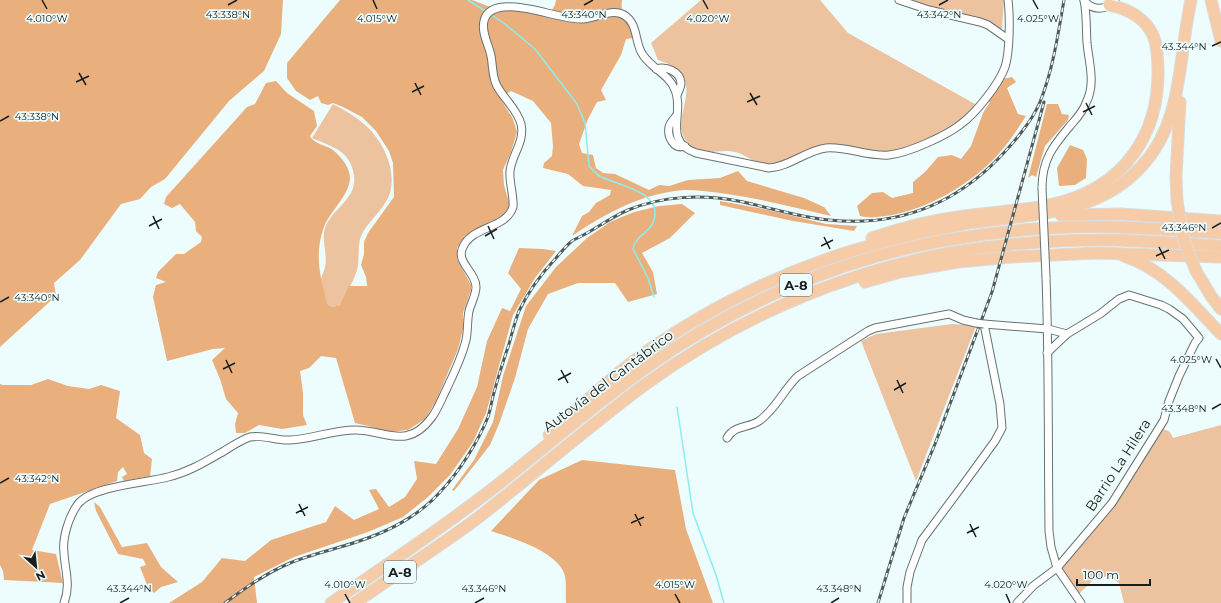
<svg xmlns="http://www.w3.org/2000/svg" width="1221" height="603" viewBox="0 0 1221 603" font-family="Montserrat,sans-serif">
<style>
.green{fill:#ecc29f}
.forest{fill:#e9af7d}
.lines{fill:none;stroke-linecap:round;stroke-linejoin:round}
.stream{stroke:#8beef0;stroke-width:1.5}
.minor-casing{stroke:#657373;stroke-width:9}
.highway-casing{stroke:#dadbdb;stroke-width:13}
.minor{stroke:#fff;stroke-width:7}
.highway{stroke:#f6cca8;stroke-width:11}
.rail-casing{stroke:#515959;stroke-width:3}
.rail{stroke:#edfdfd;stroke-width:1.5;stroke-dasharray:4.5;stroke-linecap:butt}
.minor-bridge-casing{stroke:#657373;stroke-width:9;stroke-linecap:butt}
.highway-bridge-casing{stroke:#dadbdb;stroke-width:13;stroke-linecap:butt}
.minor-bridge{stroke:#fff;stroke-width:7}
.highway-bridge{stroke:#f6cca8;stroke-width:11}
.ticks{fill:none;stroke:#181e1e;stroke-width:1.5}
.labels{text-anchor:middle;dominant-baseline:central;stroke-width:3.5;stroke-linejoin:round;paint-order:stroke}
.shield{fill:#edfdfd;stroke:#586161;stroke-width:1}
.shield-label{font-size:13px;font-weight:bold;fill:#181e1e}
.street-label{font-size:14px;fill:#181e1e;stroke:#edfdfd}
.ticks-label{font-size:10px;text-anchor:middle;fill:#181e1e;stroke:#edfdfd;stroke-width:3.5;stroke-linejoin:round;paint-order:stroke}
</style>
<rect width="100%" height="100%" fill="#edfdfd"/>
<g class="green">
<path d="M701 0H820L848 33 975 104C971 109 966 115 961 120 946 133 903 152 883 152 865 152 848 143 829 144 807 146 788 164 766 164 756 164 750 158 741 154 737 152 731 151 726 151 715 151 704 155 694 148 657 124 719 79 658 60L651 43Z"/>
<polygon points="911,0 1004,0 1002,29 978,17 932,7"/>
<path d="M333 104C344 110 355 116 364 124 383 140 398 171 389 196 382 212 367 222 361 236 357 247 360 259 357 270 354 281 346 292 342 303 338 307 333 308 328 305 326 298 322 289 321 281 321 276 324 272 325 267 328 254 321 240 325 228 330 214 341 208 349 196 353 191 355 183 354 176 351 151 333 147 312 138Z"/>
<polygon points="952,324 976,326 916,481 861,341 876,334"/>
<path d="M1221 425V603H1124L1119 583 1108 576 1093 580 1078 595 1060 569 1162 429C1168 430 1171 432 1173 438Z"/>
</g>
<g class="forest">
<polygon points="0,0 283,0 281,34 264,71 229,101 165,179 151,187 140,199 121,204 80,260 54,283 56,296 0,347"/>
<path d="M340 0H472L498 10 531 11 549 15 555 5 556 0H622C621 6 622 15 625 20 629 28 632 28 634 38L626 39 621 55 601 90 606 100 597 102 588 119 579 144 582 153 593 155 596 168 603 173 615 174 649 190 659 185 669 186 688 180 720 178 738 171 747 181 804 198 824 207 831 216C797 208 762 199 727 194 713 192 698 190 684 190 643 193 606 213 572 236L582 216 589 212 596 203 610 195 611 190 583 186 568 174 543 168 544 163 552 156 553 146 551 123 533 101 511 91 500 98 513 119 517 132 511 152 503 170 504 185 510 206 503 215 465 236 457 248V259L471 285V290L463 313V329L458 349 436 401 425 419 408 430 387 432 368 426 355 423 336 358 321 356 309 368 300 371 303 393V415L307 425 282 429 259 425 245 433H236L235 424 238 413 226 399 220 379 212 360 225 348 213 349 167 361 153 297 156 285 166 282 156 278 158 272 176 254H184L201 242 202 237 196 231 195 222 180 204 172 208 164 204 166 197 247 107 255 104 266 83 276 81 287 93 314 111 317 126 310 136C314 144 326 145 333 150 340 156 347 164 349 172 355 191 330 210 324 227 314 253 320 279 328 305L333 307 340 305 349 286H367L366 277 361 265 364 254V242L368 233 394 197 393 163 389 151 376 131 362 117 343 107 333 103 328 105 321 103 318 96 310 100 296 91 287 78V63Z"/>
<path d="M1012 77 1016 82 1007 88 1018 114 1026 116C1018 128 1011 140 1001 151 974 184 919 215 876 217 871 218 865 217 860 216L857 206 872 193 883 192 892 198 913 193V182L925 172 938 157 952 155 961 159 971 146 983 113 990 102H985L1002 79Z"/>
<polygon points="1047,104 1058,104 1062,114 1069,115 1068,120 1045,146 1036,177 1032,175 1028,178"/>
<polygon points="1070,145 1083,150 1087,159 1086,178 1075,185 1059,186 1057,168"/>
<polygon points="720,201 764,209 826,224 857,226 854,231 793,221 720,205"/>
<polygon points="682,204 695,213 670,238 642,253 653,272 657,294 628,302 615,283 578,283 548,294 528,329 515,378 499,424 490,445 454,491 452,490 474,460 493,422 503,376 526,306 556,267 587,238 610,222 634,212 659,206"/>
<polygon points="519,248 543,249 556,251 535,278 513,315 486,413 473,442 450,475 428,497 403,517 368,532 294,557 254,577 257,603 169,603 202,582 222,558 245,561 271,540 326,522 335,506 354,520 379,509 369,490 376,489 389,507 405,497 417,479 414,461 436,464 458,429 477,387 487,341 502,308 510,311 521,289 508,273"/>
<polygon points="48,379 68,386 89,389 101,385 120,391 116,418 140,435 144,453 152,459 150,476 124,481 122,477 127,474 123,467 118,472 117,481 50,504 32,550 56,554 63,583 4,580 3,571 0,565 0,384 3,385 31,385"/>
<path d="M582 460 675 470 686 529 713 603H566C565 593 568 578 562 569 550 549 512 538 491 531L539 480Z"/>
<polygon points="94,502 100,507 122,547 147,543 161,567 178,582 161,587 154,593 148,587 140,567 146,565 143,559 118,554 96,511"/>
</g>
<g class="lines">
<g class="stream">
<polyline points="468,0 487,12"/>
<path d="M490 14 505 24 535 49 577 104 585 123 589 166C592 169 595 172 598 175 615 186 663 190 654 220 651 233 635 235 633 249L648 278 654 297"/>
<polyline points="677,407 693,513 716,575 724,603"/>
</g>
<defs>
<g id="minor">
<polyline points="899,0 929,10 980,22 988,25 1008,39"/>
<path d="M1084 0C1092 11 1106 11 1115 0"/>
<path d="M656 69C666 66 680 71 681 83 681 87 679 91 677 95"/>
<path d="M676 116C673 120 670 123 669 127 667 137 674 150 685 146"/>
<path d="M1042 188C1042 160 1053 146 1070 126 1076 119 1083 112 1086 103 1096 83 1089 64 1087 43 1086 28 1087 15 1084 0"/>
<path d="M1046 277C1049 361 1048 446 1049 531L1051 547 1057 568 1081 603"/>
<path d="M727 438C734 425 749 428 759 421 776 409 784 389 798 376L868 331 875 328 949 314 963 320 976 323"/>
<path d="M64 603C71 585 65 571 64 553 62 538 69 516 78 504 92 486 145 483 168 477 189 472 205 462 224 451 232 446 241 440 250 437 263 434 276 441 290 440 312 439 333 430 355 430 386 430 407 451 432 417 438 409 442 398 447 388 454 373 462 357 466 340 468 331 467 321 469 311 471 303 476 295 476 287 476 272 455 262 463 247 472 226 506 229 513 207 514 195 509 183 510 171 512 154 525 142 521 124 517 109 504 99 497 86 492 77 493 66 491 56 489 45 481 33 484 21 488 4 510 6 523 8 541 10 567 20 583 19 596 18 612 8 624 15 639 24 634 43 643 55 652 69 669 74 675 90 685 113 662 141 696 153L769 168C789 167 805 151 826 148 847 146 867 157 889 155 908 153 946 136 961 124 976 113 999 84 1005 67 1010 52 1010 16 1008 0"/>
<polyline points="907,603 907,587 910,572 922,540 963,485 995,441 1002,428 1000,404 984,324 1048,329 1067,334"/>
<polyline points="1017,603 1033,586 1057,568 1112,503 1164,420 1169,401 1179,376 1195,343 1199,338 1183,319 1169,309 1161,305 1129,295 1119,299 1100,314 1067,334 1047,353"/>
</g>
<g id="highway">
<polyline points="1211,0 1221,41"/>
<polyline points="1177,201 1176,176 1180,102"/>
<polyline points="1061,215 1121,214 1221,221"/>
<path d="M872 238C901 228 933 220 964 216 991 212 1018 211 1045 206 1125 191 1165 132 1157 52 1155 25 1135 10 1109 5"/>
<path d="M1124 256C1166 270 1191 303 1221 334"/>
<polyline points="1196,271 1211,296 1221,309"/>
<polyline points="865,282 900,272 958,262 1011,257 1097,253 1221,257"/>
<path d="M549 435C577 409 605 383 635 360 698 314 771 277 845 253 884 241 924 231 964 224 1026 214 1095 217 1141 167 1174 132 1178 87 1184 42 1186 28 1188 14 1191 0"/>
<path d="M331 603C385 566 439 530 491 490 542 450 591 407 644 369 732 306 834 261 941 241 996 231 1055 226 1111 227 1148 228 1184 231 1221 233"/>
<path d="M355 603C396 574 439 547 479 517 534 474 587 428 643 386 734 320 838 274 949 253 1000 244 1052 240 1104 240 1143 240 1182 244 1221 246"/>
</g>
</defs>
<use href="#minor" class="minor-casing"/>
<use href="#highway" class="highway-casing"/>
<use href="#minor" class="minor"/>
<use href="#highway" class="highway"/>
<defs>
<g id="rail">
<path d="M225 603C246 587 266 573 290 563 317 552 346 547 373 536 397 527 424 511 441 491 459 472 478 442 488 417 491 408 492 398 495 389 499 374 504 359 509 344 512 333 515 321 519 311 528 292 542 273 556 258 561 252 566 246 572 241 577 238 582 236 587 233 601 225 614 216 628 210 662 196 702 194 738 201 768 207 798 217 829 220 896 227 952 206 998 159 1014 142 1031 123 1040 102 1053 70 1058 34 1064 0"/>
<polyline points="878,603 904,518 935,444 992,292 1044,102"/>
</g>
</defs>
<use href="#rail" class="rail-casing"/>
<use href="#rail" class="rail"/>
<defs>
<g id="minor-bridge">
<polyline points="1042,188 1046,277"/>
<polyline points="976,323 984,324"/>
</g>
<polyline id="highway-bridge" points="1177,201 1184,241 1196,271"/>
</defs>
<use href="#minor-bridge" class="minor-bridge-casing"/>
<use href="#highway-bridge" class="highway-bridge-casing"/>
<use href="#minor-bridge" class="minor-bridge"/>
<use href="#highway-bridge" class="highway-bridge"/>
</g>
<path class="ticks" d="M42 0 47 9M373 0 377 9M703 0 708 9M1033 0 1038 9M228 5 237 0M584 5 593 0M939 5 948 0M1212 46 1221 42M79 73 86 85M76 82 89 76M415 83 421 95M412 92 424 86M750 93 757 105M747 102 760 96M1086 103 1092 115M1083 112 1095 106M0 121 9 116M153 216 159 229M149 226 162 219M488 226 494 239M1212 228 1221 223M485 236 497 229M824 237 830 249M821 246 833 240M1159 247 1165 259M1156 256 1169 250M0 302 9 297M1216 359 1221 368M226 360 232 373M223 369 235 363M561 370 568 383M558 380 571 373M897 380 903 393M894 390 906 383M1212 409 1221 404M0 483 9 478M299 504 305 516M296 513 308 507M635 514 641 526M631 523 644 517M970 524 976 537M967 533 979 527M345 594 350 603M675 594 680 603M1006 594 1010 603M120 603 129 598M475 603 484 598M831 603 839 598"/>
<g class="labels">
<g class="shield">
<rect x="780" y="274" width="32" height="22" rx="3"/>
<rect x="384" y="561" width="32" height="22" rx="3"/>
</g>
<g class="shield-label">
<text x="796" y="285">A-8</text>
<text x="400" y="572">A-8</text>
</g>
<g class="street-label">
<text transform="translate(608 381) rotate(-37)">Autovía del Cantábrico</text>
<text transform="translate(1118 465) rotate(-57)">Barrio La Hilera</text>
</g>
</g>
<g class="ticks-label">
<text x="228" y="18">43.338°N</text>
<text x="584" y="18">43.340°N</text>
<text x="939" y="18">43.342°N</text>
<text x="47" y="22">4.010°W</text>
<text x="377" y="22">4.015°W</text>
<text x="708" y="22">4.020°W</text>
<text x="1038" y="22">4.025°W</text>
<text x="1184" y="50">43.344°N</text>
<text x="37" y="120">43.338°N</text>
<text x="1184" y="231">43.346°N</text>
<text x="37" y="301">43.340°N</text>
<text x="1191" y="363">4.025°W</text>
<text x="1184" y="412">43.348°N</text>
<text x="37" y="482">43.342°N</text>
<text x="345" y="588">4.010°W</text>
<text x="675" y="588">4.015°W</text>
<text x="1006" y="588">4.020°W</text>
<text x="129" y="592">43.344°N</text>
<text x="484" y="592">43.346°N</text>
<text x="839" y="592">43.348°N</text>
</g>
<g transform="translate(36 567) rotate(153)" stroke="#edfdfd" stroke-width="3" paint-order="stroke">
<path d="M0-3L7 15L0 10L-7 15Z" fill="#181e1e"/>
<text y="-6" font-size="11" font-weight="bold" text-anchor="middle" fill="#181e1e">N</text>
</g>
<path d="M1077 579v6h73v-6" fill="none" stroke="#181e1e" stroke-width="2"/>
<text x="1083" y="579" font-size="12" fill="#181e1e" stroke="#edfdfd" stroke-width="3" paint-order="stroke">100 m</text>
</svg>
